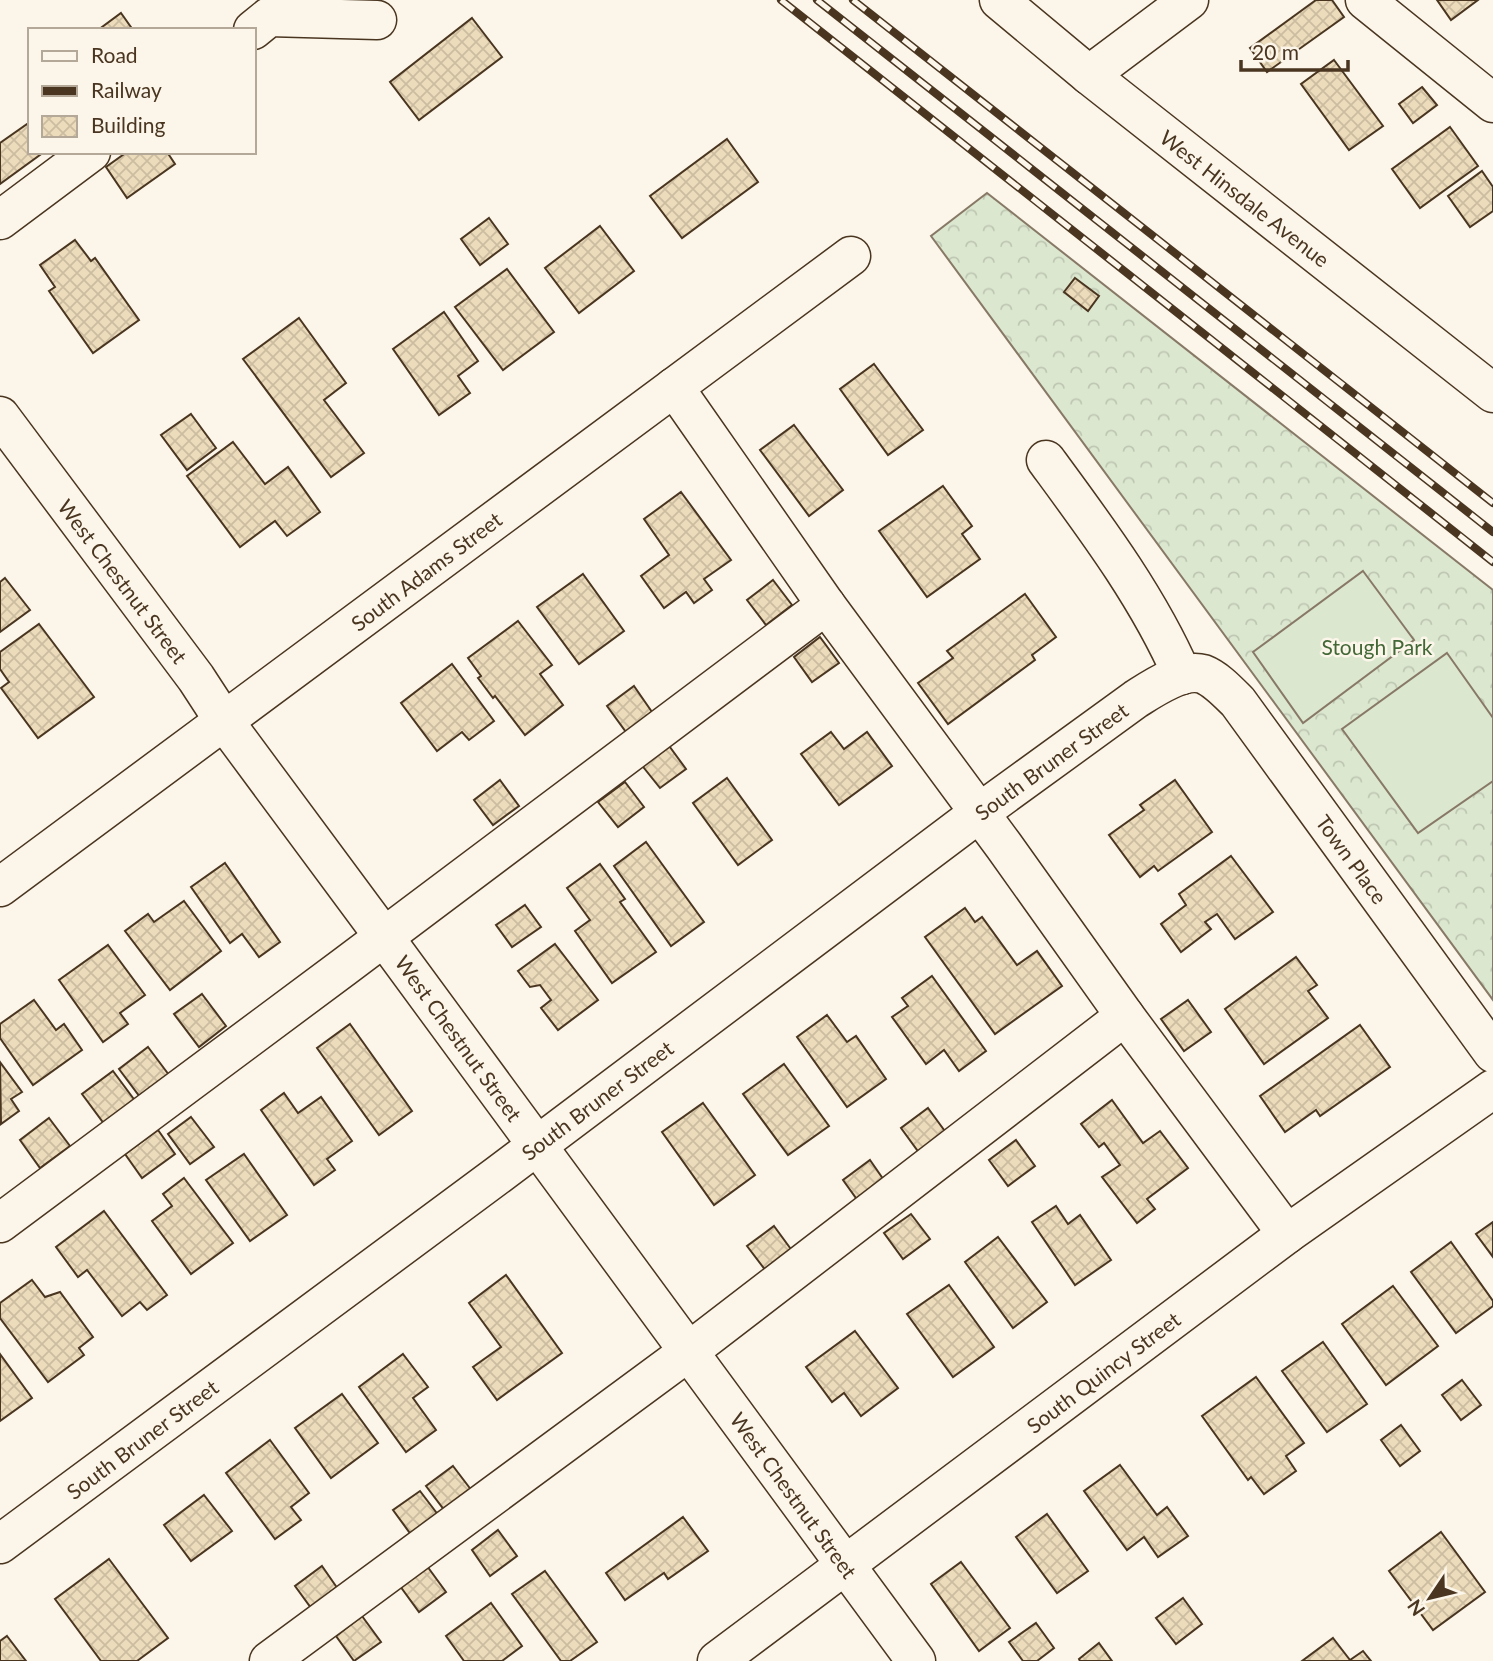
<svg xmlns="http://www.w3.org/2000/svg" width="1493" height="1661" viewBox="0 0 1493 1661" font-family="Lato,sans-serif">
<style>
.forest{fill:url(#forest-crowns);stroke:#887966;stroke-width:2}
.pitch{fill:#dce7d0;stroke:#887966;stroke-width:2}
.building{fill:url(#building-cross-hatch);stroke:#4a3520;stroke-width:2}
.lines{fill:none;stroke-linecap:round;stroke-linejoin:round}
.minor-casing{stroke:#4a3520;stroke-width:41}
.minor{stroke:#fbf6e9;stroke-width:38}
.rail-casing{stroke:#4a3520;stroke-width:8}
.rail{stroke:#fbf6e9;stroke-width:5;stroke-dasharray:16;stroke-linecap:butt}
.labels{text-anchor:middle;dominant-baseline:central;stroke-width:5;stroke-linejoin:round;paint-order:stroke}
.street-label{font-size:21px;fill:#4a3520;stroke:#fbf6e9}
.park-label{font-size:21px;fill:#436837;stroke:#fbf6e9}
</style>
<defs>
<pattern id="forest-crowns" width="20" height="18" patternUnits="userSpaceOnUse" patternTransform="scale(1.75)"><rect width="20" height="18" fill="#dce7d0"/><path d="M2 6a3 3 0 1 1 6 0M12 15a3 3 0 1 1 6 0" fill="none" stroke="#bec7b2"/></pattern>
<pattern id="building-cross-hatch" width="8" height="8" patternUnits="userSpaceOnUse" patternTransform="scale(1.75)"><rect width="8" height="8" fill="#ecdcbc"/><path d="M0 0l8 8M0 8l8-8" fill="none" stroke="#ccbda1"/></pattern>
</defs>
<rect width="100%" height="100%" fill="#fbf6e9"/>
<polygon class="forest" points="987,193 1493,590 1493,1000 931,236"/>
<g class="pitch">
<polygon points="1363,571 1414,640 1303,723 1253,652"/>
<polygon points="1447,653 1493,718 1493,781 1418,833 1342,729"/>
</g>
<g class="building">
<polygon points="1316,0 1332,0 1344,17 1267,72 1250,48"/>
<polygon points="1437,0 1478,0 1451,20"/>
<polygon points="121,13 133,30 98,30"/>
<polygon points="472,18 502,57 419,120 390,82"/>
<polygon points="1334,60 1383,126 1349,150 1301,84"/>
<polygon points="1422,87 1437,105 1413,123 1399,104"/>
<polygon points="30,122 30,152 44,152 0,184 0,143"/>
<polygon points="1450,127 1478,166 1420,208 1392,169"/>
<polygon points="727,139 758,182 682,238 650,196"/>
<polygon points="127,152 167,152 175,164 127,198 106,167"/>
<polygon points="1482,171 1493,187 1493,211 1470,227 1448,196"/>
<polygon points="489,218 508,244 480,265 461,239"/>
<polygon points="600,226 634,271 579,313 545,268"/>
<polygon points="75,240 91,261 95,258 139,320 93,353 49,291 55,287 40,265"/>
<polygon points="507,269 554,332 503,370 455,307"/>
<polygon points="1075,278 1099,296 1088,311 1064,292"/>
<polygon points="444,312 478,361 458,376 470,393 439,415 393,349"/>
<polygon points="299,318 346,383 324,400 364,453 331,477 243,359"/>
<polygon points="874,364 923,430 888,455 840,389"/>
<polygon points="191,414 216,448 187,470 161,435"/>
<polygon points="794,425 843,490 809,516 760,450"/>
<polygon points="233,442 265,484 288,467 320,512 287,536 275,521 240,547 187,476"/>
<polygon points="943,486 972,526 962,534 980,559 927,597 879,531"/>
<polygon points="681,492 731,560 704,579 712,590 694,603 686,592 664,608 641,576 669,555 644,519"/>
<polygon points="583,574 624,631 579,664 537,607"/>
<polygon points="5,578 30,610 0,632 0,582"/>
<polygon points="773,580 792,605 766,625 747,600"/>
<polygon points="1025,594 1056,637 1032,655 1035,660 948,724 918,683 953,658 947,651"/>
<polygon points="518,621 552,665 540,674 563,705 525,735 495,696 493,698 478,678 481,676 468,658"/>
<polygon points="39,624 94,697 38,738 1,688 9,682 0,669 0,652"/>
<polygon points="820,637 839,663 812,682 794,657"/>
<polygon points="452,664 494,721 469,740 462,732 437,751 401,703"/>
<polygon points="634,686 652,712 626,732 607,706"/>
<polygon points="831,732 844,749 867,732 892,766 839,805 801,754"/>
<polygon points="667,743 686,769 660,788 640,763"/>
<polygon points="727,778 772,840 738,865 693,803"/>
<polygon points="500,780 519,806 493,825 474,800"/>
<polygon points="1175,780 1212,832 1158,871 1154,866 1140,877 1109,835 1144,810 1140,805"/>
<polygon points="625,782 644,807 618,827 598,802"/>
<polygon points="646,842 704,922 671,946 614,866"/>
<polygon points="1231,856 1273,912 1235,939 1217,914 1205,922 1211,929 1181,952 1161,924 1186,905 1179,894"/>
<polygon points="225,863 280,942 259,957 242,934 230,943 191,887"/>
<polygon points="600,864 625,899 620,902 656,952 612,983 575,931 590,920 567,888"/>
<polygon points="184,901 221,951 170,990 125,931 148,914 154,922"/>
<polygon points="525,905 541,927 512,947 496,925"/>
<polygon points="965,908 975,922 982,917 1017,965 1037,951 1062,986 995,1034 925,937"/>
<polygon points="555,944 598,1000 558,1030 541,1008 551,1000 540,985 530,987 518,971"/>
<polygon points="108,945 145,995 120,1013 128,1024 103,1042 59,980"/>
<polygon points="1296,957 1317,985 1308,991 1328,1018 1264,1064 1225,1009"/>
<polygon points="932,976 986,1051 959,1071 944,1050 926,1064 892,1017 908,1006 902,998"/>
<polygon points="202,994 226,1026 199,1047 174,1014"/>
<polygon points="34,1000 56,1030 64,1024 82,1050 33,1085 0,1038 0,1024"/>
<polygon points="1188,1000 1211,1032 1184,1051 1161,1019"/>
<polygon points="827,1015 847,1042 856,1036 886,1079 847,1107 797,1037"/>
<polygon points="350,1024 412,1111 379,1135 317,1048"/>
<polygon points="1360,1025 1390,1067 1320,1116 1316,1110 1285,1132 1260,1096"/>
<polygon points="148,1047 169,1075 140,1097 119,1069"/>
<polygon points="0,1062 22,1092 11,1099 19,1111 1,1124"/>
<polygon points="784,1064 829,1126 788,1155 743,1094"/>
<polygon points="113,1071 136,1102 105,1125 82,1094"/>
<polygon points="284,1093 298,1113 321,1097 352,1141 327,1159 335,1170 314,1185 261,1110"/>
<polygon points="1112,1100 1143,1143 1160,1131 1188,1168 1147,1199 1155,1209 1137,1223 1102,1177 1120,1165 1104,1143 1099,1147 1081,1124"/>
<polygon points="703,1103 755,1175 714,1205 662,1132"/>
<polygon points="928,1108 947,1134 920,1154 901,1128"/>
<polygon points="191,1117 214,1147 190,1164 168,1134"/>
<polygon points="49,1118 70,1146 40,1168 20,1140"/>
<polygon points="158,1130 175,1154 142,1178 125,1154"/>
<polygon points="1016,1140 1035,1166 1008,1186 989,1160"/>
<polygon points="244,1154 287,1215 250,1241 206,1180"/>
<polygon points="870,1160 888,1186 861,1205 843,1180"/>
<polygon points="184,1178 233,1243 191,1274 152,1221 172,1206 163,1194"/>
<polygon points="1056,1206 1068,1224 1080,1215 1111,1260 1075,1285 1032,1222"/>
<polygon points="104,1211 167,1295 147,1310 140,1302 122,1316 87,1270 78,1277 56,1247"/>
<polygon points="911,1214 930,1239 903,1259 884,1233"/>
<polygon points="1493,1222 1493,1257 1476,1234"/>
<polygon points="774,1226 793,1252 766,1271 747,1246"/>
<polygon points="998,1237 1047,1302 1013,1328 965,1262"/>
<polygon points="1451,1242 1493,1301 1493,1306 1456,1333 1411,1272"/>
<polygon points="506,1275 562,1353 497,1400 473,1367 501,1347 469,1303"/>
<polygon points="32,1280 45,1297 60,1292 93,1337 79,1348 84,1355 48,1382 0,1318 0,1303"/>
<polygon points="949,1285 994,1347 953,1377 907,1314"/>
<polygon points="1393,1286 1438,1346 1386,1385 1342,1324"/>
<polygon points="855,1331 898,1388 861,1416 844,1393 832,1402 806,1367"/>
<polygon points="1323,1342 1367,1404 1327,1432 1282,1371"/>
<polygon points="0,1354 32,1398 0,1421"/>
<polygon points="403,1354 428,1387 413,1398 436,1430 406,1452 359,1387"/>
<polygon points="1256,1377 1304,1443 1286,1456 1296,1471 1264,1494 1251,1477 1248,1480 1202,1416"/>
<polygon points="1462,1380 1481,1405 1461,1420 1442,1395"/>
<polygon points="342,1394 378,1443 331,1478 295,1428"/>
<polygon points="1401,1425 1420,1451 1400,1466 1381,1440"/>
<polygon points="270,1440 309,1493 291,1507 301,1520 275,1539 226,1473"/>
<polygon points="1120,1465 1157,1515 1167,1507 1188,1536 1158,1557 1144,1537 1127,1550 1084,1491"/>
<polygon points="453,1466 472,1491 445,1511 426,1486"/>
<polygon points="420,1491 439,1516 412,1536 393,1510"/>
<polygon points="204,1495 232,1531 191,1561 164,1525"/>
<polygon points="1047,1514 1088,1571 1057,1593 1016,1537"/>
<polygon points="683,1517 708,1551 668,1579 664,1573 625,1600 606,1573"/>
<polygon points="498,1530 517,1556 490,1576 472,1550"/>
<polygon points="1441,1532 1485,1592 1433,1630 1389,1571"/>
<polygon points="109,1559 168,1638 137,1661 101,1661 55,1599"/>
<polygon points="961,1562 1010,1628 979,1651 931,1584"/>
<polygon points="322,1566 340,1592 314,1612 295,1586"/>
<polygon points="427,1566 446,1592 419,1612 400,1586"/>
<polygon points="545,1571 597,1642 570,1661 561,1661 512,1594"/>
<polygon points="1183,1598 1202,1624 1176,1644 1156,1618"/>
<polygon points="491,1603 522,1646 502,1661 464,1661 446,1636"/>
<polygon points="362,1616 381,1642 354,1661 336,1636"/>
<polygon points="1036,1623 1054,1648 1037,1661 1023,1661 1009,1642"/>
<polygon points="7,1636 26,1661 0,1661 0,1641"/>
<polygon points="1333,1638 1350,1660 1363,1651 1371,1661 1302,1661"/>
<polygon points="1099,1643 1112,1661 1080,1661 1079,1659"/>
</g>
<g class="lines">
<defs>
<g id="minor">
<polyline points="999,0 1089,75 1493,393"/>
<polyline points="1365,0 1493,103"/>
<polyline points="253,30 269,17 377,20"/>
<polyline points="1089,75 1189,0"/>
<polyline points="0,220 91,152"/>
<polyline points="674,387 826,605 1004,846 1125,1016 1287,1234"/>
<polyline points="0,416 196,678 224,721 384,937 916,1661"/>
<path d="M1046 460C1096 528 1148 597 1182 675"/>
<polyline points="0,887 851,256"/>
<polyline points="0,1223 344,967 826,605"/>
<path d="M0 1544 498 1175 979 813 1136 699C1152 689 1182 668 1203 674 1216 679 1228 692 1238 702L1493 1053"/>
<polyline points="269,1661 688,1352 1125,1016"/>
<polyline points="717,1661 1287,1234 1493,1089"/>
</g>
</defs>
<use href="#minor" class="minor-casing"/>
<use href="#minor" class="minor"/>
<defs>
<g id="rail">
<polyline points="781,0 1493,562"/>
<polyline points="817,0 1493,532"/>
<polyline points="853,0 1493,503"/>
</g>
</defs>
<use href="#rail" class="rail-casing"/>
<use href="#rail" class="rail"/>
</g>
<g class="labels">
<g class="street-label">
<text transform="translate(1245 198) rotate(38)">West Hinsdale Avenue</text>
<text transform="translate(426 571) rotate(-37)">South Adams Street</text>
<text transform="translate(123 581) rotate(53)">West Chestnut Street</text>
<text transform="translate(1051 761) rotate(-36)">South Bruner Street</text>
<text transform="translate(1352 859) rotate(54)">Town Place</text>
<text transform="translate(459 1038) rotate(54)">West Chestnut Street</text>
<text transform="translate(597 1100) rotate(-37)">South Bruner Street</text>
<text transform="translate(1103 1372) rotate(-37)">South Quincy Street</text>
<text transform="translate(142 1439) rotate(-37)">South Bruner Street</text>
<text transform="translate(794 1495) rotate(54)">West Chestnut Street</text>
</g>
<g class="park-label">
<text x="1377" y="646">Stough Park</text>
</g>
</g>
<rect x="28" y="28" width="228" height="126" fill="#fbf6e9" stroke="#b4a999" stroke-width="2"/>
<rect x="42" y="51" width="35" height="10" fill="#fbf6e9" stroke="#b4a999" stroke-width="2"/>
<text x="91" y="63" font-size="21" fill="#4a3520">Road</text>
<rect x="42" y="86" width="35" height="10" fill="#4a3520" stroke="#b4a999" stroke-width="2"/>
<text x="91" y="98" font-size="21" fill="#4a3520">Railway</text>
<rect x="42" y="116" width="35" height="21" fill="url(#building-cross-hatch)" stroke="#b4a999" stroke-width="2"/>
<text x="91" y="133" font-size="21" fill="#4a3520">Building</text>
<g transform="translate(1430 1598) rotate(235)" stroke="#fbf6e9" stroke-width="5" paint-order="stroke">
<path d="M0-5L12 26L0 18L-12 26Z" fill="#4a3520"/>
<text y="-10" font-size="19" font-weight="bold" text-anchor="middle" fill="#4a3520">N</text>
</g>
<path d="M1241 60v10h107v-10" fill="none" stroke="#4a3520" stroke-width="3.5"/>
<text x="1252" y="60" font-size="21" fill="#4a3520" stroke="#fbf6e9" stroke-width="5" paint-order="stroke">20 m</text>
</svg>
